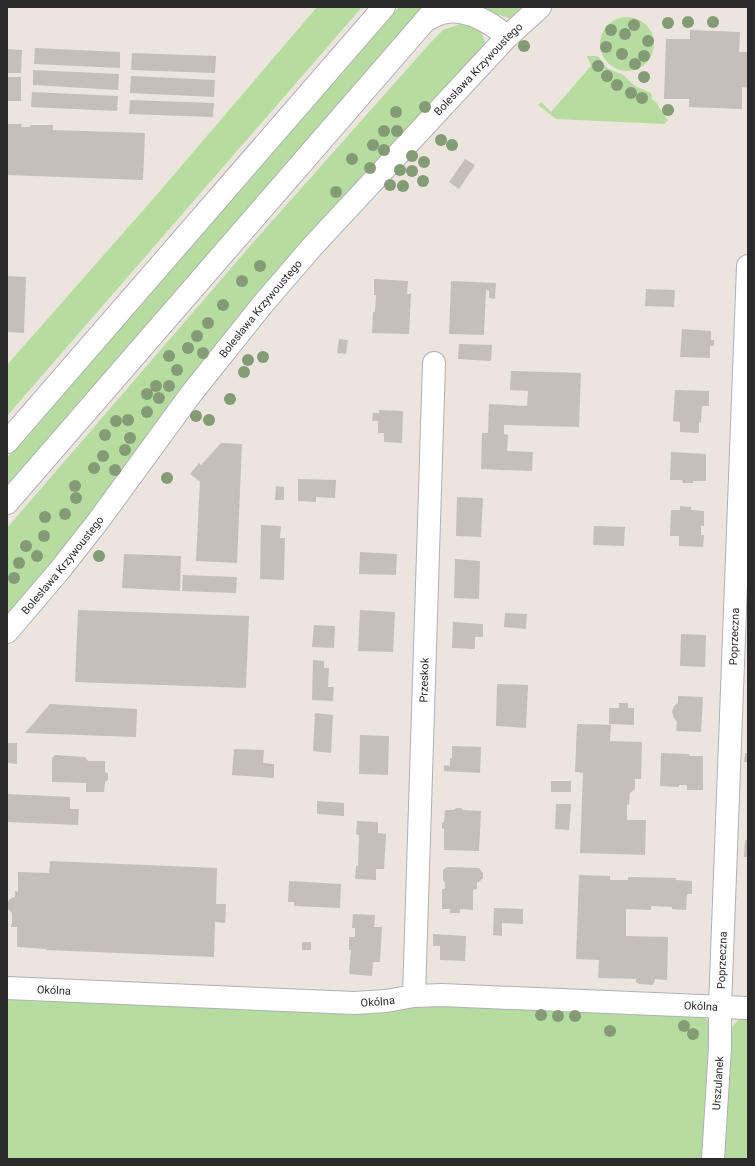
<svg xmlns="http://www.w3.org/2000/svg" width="755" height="1166" viewBox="0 0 755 1166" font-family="Roboto,sans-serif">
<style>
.green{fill:#b6dd9f}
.building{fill:#c4bfb9}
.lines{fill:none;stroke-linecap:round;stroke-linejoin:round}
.street-casing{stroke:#aeb0ba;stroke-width:24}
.secondary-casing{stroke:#aeb0ba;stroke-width:24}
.street{stroke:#fff;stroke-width:22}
.secondary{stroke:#fff;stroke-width:22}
.tree{fill:#849c76}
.labels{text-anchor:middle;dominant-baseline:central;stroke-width:3;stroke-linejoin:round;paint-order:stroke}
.street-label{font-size:11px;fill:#2a2a2a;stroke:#fff}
</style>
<rect width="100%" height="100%" fill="#ebe5de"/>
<g class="green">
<polygon points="317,7 362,7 7,416 7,365 160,191"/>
<polygon points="399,7 422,7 7,486 7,458"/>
<polygon points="457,7 529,7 515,17 509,18 478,9"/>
<circle cx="627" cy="44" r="27"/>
<path d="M460 24C475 24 483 30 485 44L119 479 7 619V528L257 238 432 41 443 30Z"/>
<path d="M587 56H598L607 68 623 75 635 86 651 93 652 99C660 105 662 113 668 120L664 124 556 119 538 105 541 102 551 112 591 66Z"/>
<polygon points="7,995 396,1001 699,1013 712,1024 706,1159 7,1159"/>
<path d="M748 1015V1159H719L729 1034C733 1024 738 1019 748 1015Z"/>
</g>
<g class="building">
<polygon points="690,30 740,32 739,52 748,52 748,88 742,87 742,109 689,107 689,99 664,99 666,39 690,39"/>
<polygon points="35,48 120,52 120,68 34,64"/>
<polygon points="7,49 22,50 21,73 7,73"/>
<polygon points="132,53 216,56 215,73 131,70"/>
<polygon points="33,70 119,74 118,90 33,85"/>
<polygon points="131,76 215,80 214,97 130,93"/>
<rect x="7" y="77" width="14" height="24"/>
<polygon points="32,92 118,96 117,111 31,107"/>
<polygon points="130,100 214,103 213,117 129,114"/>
<polygon points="7,124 22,124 21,127 30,127 30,125 53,125 53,130 145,133 143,180 7,175"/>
<polygon points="465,159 475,165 459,189 449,182"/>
<polygon points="7,276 26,277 24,333 7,332"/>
<polygon points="374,279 408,281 407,294 411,294 409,334 372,333 373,312 375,312 376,295 374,295"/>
<polygon points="451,281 496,283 495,299 489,298 489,291 486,290 484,335 449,334"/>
<polygon points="646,289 675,290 674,307 645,306"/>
<polygon points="682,329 711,331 711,340 714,340 714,346 710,346 710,358 680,357"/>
<polygon points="339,339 348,340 346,354 337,353"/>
<polygon points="459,344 492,345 491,361 458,359"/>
<polygon points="511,371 581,373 579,427 504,425 504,434 508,435 507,451 533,452 532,471 481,469 482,433 488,433 489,404 527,406 528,391 510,390"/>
<polygon points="675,390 709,391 709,406 702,406 701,423 699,422 699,433 680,432 680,422 673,421"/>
<polygon points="379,410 403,411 402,443 384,442 384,433 378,433 378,421 372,421 373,413 379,413"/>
<polygon points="221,443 242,444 237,563 196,561 200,480 199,481 190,474 199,463 201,465"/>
<polygon points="671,452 706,454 706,481 693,481 693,483 683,483 682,480 670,480"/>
<polygon points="298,479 336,480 335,498 316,497 316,502 298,501"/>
<polygon points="276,486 284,487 284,500 275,500"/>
<polygon points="457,497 483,498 481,537 456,536"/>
<polygon points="680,506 691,507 691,510 704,511 704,526 701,526 701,535 704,535 703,547 679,546 679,536 670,536 671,510 680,510"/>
<polygon points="261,525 281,526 280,538 285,538 284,580 260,579"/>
<polygon points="594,526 625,527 624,546 593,545"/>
<polygon points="360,552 397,554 396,575 359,574"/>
<polygon points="124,554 181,556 180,591 122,588"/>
<polygon points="455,559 480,561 479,599 454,598"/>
<polygon points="183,575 237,577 236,593 182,591"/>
<polygon points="78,610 249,616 246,688 75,682"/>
<polygon points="360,610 395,612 393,652 358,651"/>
<polygon points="505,613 527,614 526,629 504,627"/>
<polygon points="453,622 483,624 483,637 475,637 475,649 452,648"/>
<polygon points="314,625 335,626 334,648 312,647"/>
<polygon points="681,634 706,635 705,667 680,666"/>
<polygon points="313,660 324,661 324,668 329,668 328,687 334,687 333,701 312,700"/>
<polygon points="497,684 528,685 526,728 496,726"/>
<polygon points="678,696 703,697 701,732 676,731 677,722 674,718 672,712 674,706 678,703"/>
<polygon points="619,703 628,703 628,708 634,708 634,725 609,724 609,708 619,708"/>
<polygon points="50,704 137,709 136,737 25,733"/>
<polygon points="315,713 333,715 331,753 313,751"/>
<polygon points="577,724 611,725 610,741 642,742 641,779 635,779 635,789 630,793 629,804 627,805 627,820 646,820 645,855 580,853 583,773 575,772"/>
<polygon points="360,735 389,736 388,775 359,774"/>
<polygon points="7,743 17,743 17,764 7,763"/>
<polygon points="452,746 481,747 480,773 444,771 444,765 450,766 450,758 452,758"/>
<polygon points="234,749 264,750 263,763 274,764 274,778 232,775"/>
<polygon points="661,753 689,754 690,756 703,756 703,790 687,790 687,785 679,785 679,787 660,786"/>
<polygon points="745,753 748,753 748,762 744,762"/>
<polygon points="55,755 85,757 88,761 105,761 105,772 108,773 108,780 105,782 104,792 86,792 86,783 52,782 52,758"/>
<rect x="551" y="781" width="20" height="11"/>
<polygon points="7,794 70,797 70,809 79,809 78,825 7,822"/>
<polygon points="317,801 344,803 344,816 317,814"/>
<polygon points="556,804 571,804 569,830 555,829"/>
<polygon points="456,808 461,808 463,810 481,811 479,851 444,850 444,829 442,828 442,823 444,822 445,810 454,810"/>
<polygon points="357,821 378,822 378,833 386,834 384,869 376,869 376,880 355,879 356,866 358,866 359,835 356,834"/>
<polygon points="745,840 748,840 748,857 744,857"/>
<polygon points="50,861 217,868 216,904 226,904 225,923 215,922 214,957 46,950 46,949 17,947 17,927 11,927 12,923 12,913 8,909 7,903 10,899 15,897 15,891 18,892 18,872 49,873"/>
<polygon points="447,867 479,868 483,873 483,878 479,882 477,882 477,889 473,890 473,910 460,909 460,913 450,913 450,909 442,909 442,889 445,889 445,883 443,880 443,870"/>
<polygon points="579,875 610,876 610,880 628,880 628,877 676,878 676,880 692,881 692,894 687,894 686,910 672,909 672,907 651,906 651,910 626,909 626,936 668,937 667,980 655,979 654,983 652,985 639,984 636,982 636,979 598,978 599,960 576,959"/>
<polygon points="289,881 341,884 340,908 294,906 294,902 288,902"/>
<polygon points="494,908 523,909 523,924 502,923 502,936 493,935"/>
<polygon points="353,914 375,915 374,927 382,927 380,962 373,962 372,976 349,974 351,950 349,950 349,937 355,937 355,928 352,928"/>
<polygon points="433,934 466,936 465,961 440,960 440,946 433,946"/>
<rect x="302" y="942" width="9" height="8"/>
</g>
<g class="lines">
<defs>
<g id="street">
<path id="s1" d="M7 632 59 571 99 520 191 394 262 305 311 248 507 37 540 7"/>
<path id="s2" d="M7 988 355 1003 386 1001 414 996 442 995 748 1008"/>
<path id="s3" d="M414 996 434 363"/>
<path id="s4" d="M713 1159 720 1047V1007L748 266"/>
</g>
<g id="secondary">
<path d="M426 20C432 17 439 13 446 12 468 9 492 23 507 37"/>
<polyline points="7,442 384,7"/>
<polyline points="7,503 437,7"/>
</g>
</defs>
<use href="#street" class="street-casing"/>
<use href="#secondary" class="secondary-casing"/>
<use href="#street" class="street"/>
<use href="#secondary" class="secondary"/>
</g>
<g class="tree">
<circle cx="688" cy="22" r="6"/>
<circle cx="713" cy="22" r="6"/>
<circle cx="668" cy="23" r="6"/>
<circle cx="634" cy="25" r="6"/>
<circle cx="611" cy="30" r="6"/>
<circle cx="625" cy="34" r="6"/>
<circle cx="648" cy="41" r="6"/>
<circle cx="524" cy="46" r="6"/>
<circle cx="606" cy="47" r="6"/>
<circle cx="622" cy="54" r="6"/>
<circle cx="644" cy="56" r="6"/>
<circle cx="635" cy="64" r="6"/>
<circle cx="598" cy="66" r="6"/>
<circle cx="607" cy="76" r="6"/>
<circle cx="644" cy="77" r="6"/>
<circle cx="617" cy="85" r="6"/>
<circle cx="631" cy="93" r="6"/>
<circle cx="642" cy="98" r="6"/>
<circle cx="425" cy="107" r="6"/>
<circle cx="668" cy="110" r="6"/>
<circle cx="396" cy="112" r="6"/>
<circle cx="384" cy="131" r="6"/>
<circle cx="397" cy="131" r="6"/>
<circle cx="441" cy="140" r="6"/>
<circle cx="373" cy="145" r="6"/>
<circle cx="452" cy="145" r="6"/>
<circle cx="384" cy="150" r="6"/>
<circle cx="412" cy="156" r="6"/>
<circle cx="352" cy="159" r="6"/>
<circle cx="424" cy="162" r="6"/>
<circle cx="370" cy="168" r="6"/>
<circle cx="400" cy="170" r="6"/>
<circle cx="412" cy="171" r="6"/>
<circle cx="423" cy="181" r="6"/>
<circle cx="390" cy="185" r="6"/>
<circle cx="403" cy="186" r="6"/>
<circle cx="336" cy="192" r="6"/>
<circle cx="260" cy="266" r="6"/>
<circle cx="242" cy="281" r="6"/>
<circle cx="223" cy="305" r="6"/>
<circle cx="208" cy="323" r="6"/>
<circle cx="197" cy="336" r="6"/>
<circle cx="188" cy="348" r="6"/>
<circle cx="203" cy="353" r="6"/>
<circle cx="169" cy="356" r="6"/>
<circle cx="263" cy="357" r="6"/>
<circle cx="248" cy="360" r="6"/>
<circle cx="177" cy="370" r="6"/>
<circle cx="244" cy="372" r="6"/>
<circle cx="156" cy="386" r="6"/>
<circle cx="169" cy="386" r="6"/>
<circle cx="147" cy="394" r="6"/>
<circle cx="159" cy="398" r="6"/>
<circle cx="230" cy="399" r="6"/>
<circle cx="147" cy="412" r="6"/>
<circle cx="196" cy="416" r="6"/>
<circle cx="128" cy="420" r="6"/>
<circle cx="209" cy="420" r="6"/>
<circle cx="116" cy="421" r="6"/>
<circle cx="105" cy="435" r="6"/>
<circle cx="130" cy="438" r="6"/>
<circle cx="125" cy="450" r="6"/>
<circle cx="103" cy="456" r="6"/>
<circle cx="94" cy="468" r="6"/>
<circle cx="115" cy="470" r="6"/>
<circle cx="167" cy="478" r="6"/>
<circle cx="75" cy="486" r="6"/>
<circle cx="76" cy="498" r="6"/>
<circle cx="65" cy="514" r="6"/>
<circle cx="45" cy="517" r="6"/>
<circle cx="44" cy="536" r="6"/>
<circle cx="26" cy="546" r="6"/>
<circle cx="37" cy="556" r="6"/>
<circle cx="99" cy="556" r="6"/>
<circle cx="19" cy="563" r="6"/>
<circle cx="14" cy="578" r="6"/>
<circle cx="541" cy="1015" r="6"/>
<circle cx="558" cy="1016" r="6"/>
<circle cx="575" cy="1016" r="6"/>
<circle cx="684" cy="1026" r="6"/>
<circle cx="610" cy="1031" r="6"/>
<circle cx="693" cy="1034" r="6"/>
</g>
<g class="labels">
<g class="street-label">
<text stroke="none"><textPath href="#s1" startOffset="735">Bolesława Krzywoustego</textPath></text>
<text stroke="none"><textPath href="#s1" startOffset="411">Bolesława Krzywoustego</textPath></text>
<text stroke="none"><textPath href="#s1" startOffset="87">Bolesława Krzywoustego</textPath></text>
<text stroke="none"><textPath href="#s4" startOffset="523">Poprzeczna</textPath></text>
<text stroke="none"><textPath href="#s3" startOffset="316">Przeskok</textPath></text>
<text stroke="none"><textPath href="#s4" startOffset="199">Poprzeczna</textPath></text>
<text stroke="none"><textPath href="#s2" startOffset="47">Okólna</textPath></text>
<text stroke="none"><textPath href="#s2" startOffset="371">Okólna</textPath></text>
<text stroke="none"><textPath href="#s2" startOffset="695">Okólna</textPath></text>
<text stroke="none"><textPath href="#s4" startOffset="76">Urszulanek</textPath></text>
</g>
</g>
<rect width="755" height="1166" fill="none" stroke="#2a2a2a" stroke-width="16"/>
</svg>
